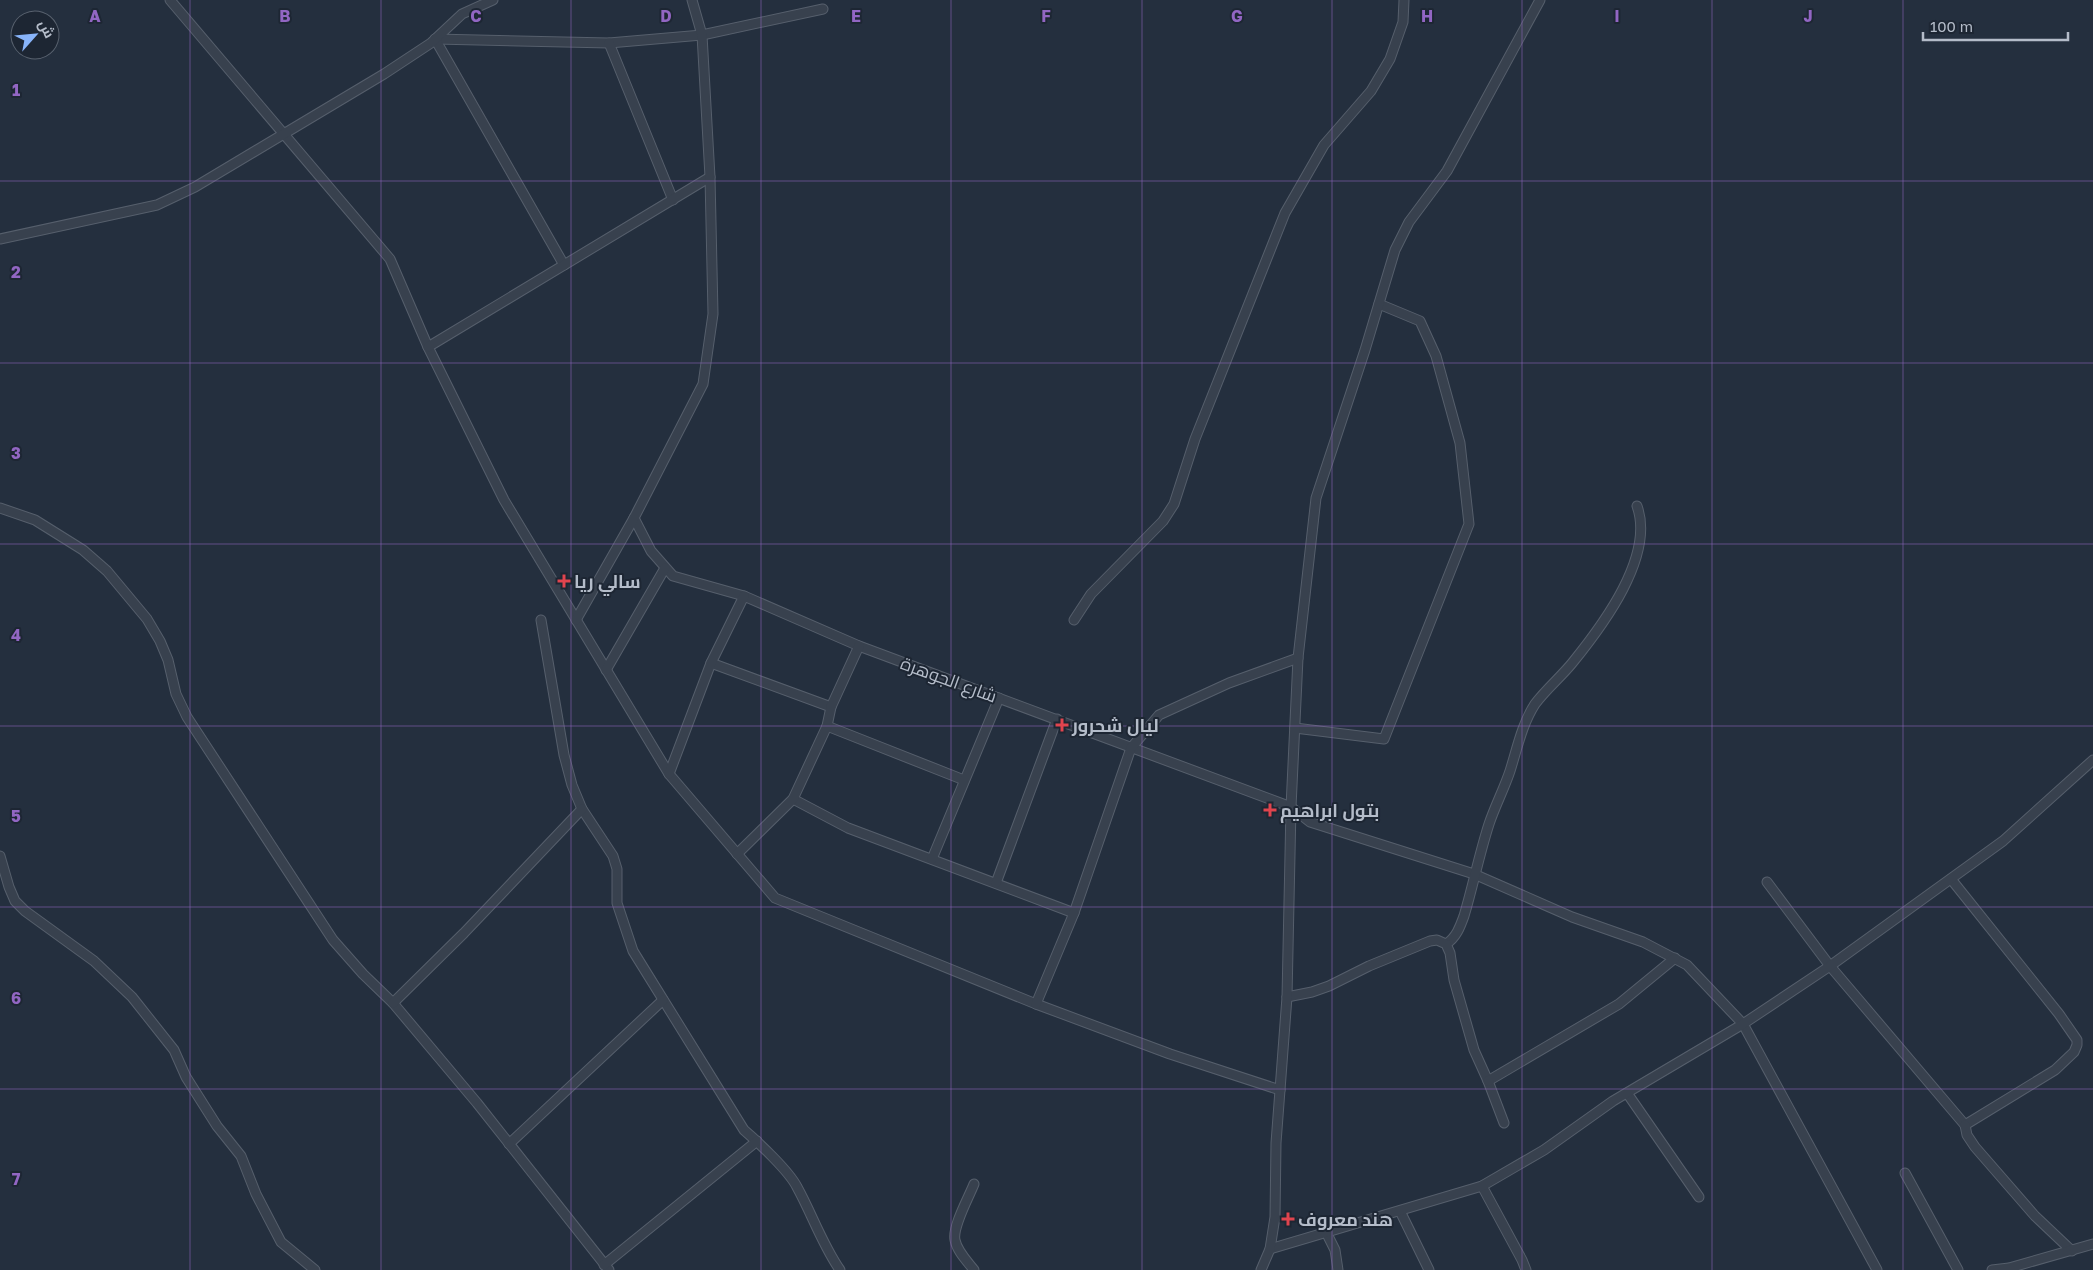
<svg xmlns="http://www.w3.org/2000/svg" width="2093" height="1270" viewBox="0 0 2093 1270" font-family="'Golos Text',Cairo,sans-serif">
<style>
.lines{fill:none;stroke-linecap:round;stroke-linejoin:round}
.minor-casing{stroke:#565f6c;stroke-width:11}
.minor{stroke:#38414e;stroke-width:9}
.grid{fill:none;stroke:#9266c3;stroke-width:1;stroke-opacity:0.55}
.health-dot{fill:#e0444e;stroke:#1d2633;stroke-width:2}
.labels{text-anchor:middle;dominant-baseline:central;stroke-width:4;stroke-linejoin:round;paint-order:stroke}
.poi-label{font-size:18px;font-weight:bold;fill:#b4bcc9;stroke:#1d2633;text-anchor:start}
.street-label{font-size:18px;fill:#b4bcc9;stroke:#1d2633}
.grid-label{font-size:16px;text-anchor:middle;font-weight:bold;fill:#9266c3;stroke:#1d2633;stroke-width:4;stroke-linejoin:round;paint-order:stroke}
</style>
<rect width="100%" height="100%" fill="#242f3e"/>
<g class="lines">
<defs>
<g id="minor">
<polyline points="170,0 390,259 428,347 504,500 669,774 775,898 1036,1004 1170,1054 1280,1090"/>
<polyline points="435,39 609,43 702,35 823,9"/>
<polyline points="435,39 564,265"/>
<polyline points="609,43 673,200"/>
<polyline points="0,239 157,205 195,187 384,74 431,43 462,14 493,0"/>
<polyline points="428,347 710,177"/>
<polyline points="0,508 35,520 83,550 107,571 147,619 160,641 168,660 176,694 187,717 333,940 363,974 393,1003 477,1103 609,1270"/>
<polyline points="634,518 651,551 673,576 744,596 859,646 1291,807 1310,822 1474,874 1572,917 1643,942 1687,965 1743,1024 1877,1270"/>
<path d="M541 620 564 755 572 785 582 809 613 856 617 869V903L633 951 744 1130C758 1142 789 1171 797 1187 812 1214 822 1244 840 1270"/>
<polyline points="576,620 634,518 703,384 713,314 710,177 702,35 692,0"/>
<polyline points="1074,620 1091,594 1163,521 1174,504 1195,439 1285,213 1324,145 1371,91 1390,59 1403,22 1404,0"/>
<polyline points="711,663 831,707"/>
<polyline points="606,670 665,568"/>
<polyline points="827,726 964,780"/>
<polyline points="1295,728 1384,739 1469,524 1460,443 1436,356 1420,321 1379,304"/>
<polyline points="669,774 711,663 744,596"/>
<polyline points="793,799 848,828 1074,913"/>
<polyline points="737,854 793,799 827,726 831,707 859,646"/>
<polyline points="0,856 9,887 15,901 25,911 94,961 132,997 174,1050 186,1077 217,1126 241,1156 256,1194 281,1242 315,1270"/>
<polyline points="932,859 999,698"/>
<polyline points="1767,882 1830,966 1965,1125 2055,1070 2074,1052 2077,1045 2077,1040 2059,1014 1951,879"/>
<polyline points="996,883 1057,719"/>
<path d="M1446 944C1456 938 1460 927 1464 916 1473 886 1479 855 1489 824 1495 806 1504 789 1510 771 1517 749 1522 724 1535 704 1546 689 1562 676 1573 662 1603 625 1655 556 1637 506"/>
<polyline points="1287,997 1312,992 1329,986 1369,966 1430,941 1437,940 1446,944 1450,953 1454,980 1474,1050 1488,1081 1504,1123"/>
<polyline points="393,1003 464,933 582,809"/>
<polyline points="1036,1004 1074,913 1131,748 1159,715 1229,683 1298,658"/>
<polyline points="1488,1081 1619,1004 1675,958"/>
<polyline points="1627,1093 1699,1197"/>
<polyline points="1965,1125 1967,1135 1975,1147 2035,1216 2072,1251"/>
<polyline points="509,1144 663,1000"/>
<polyline points="1905,1173 1958,1270"/>
<path d="M974 1184C969 1197 952 1227 955 1240 957 1251 967 1261 974 1270"/>
<polyline points="1482,1186 1522,1260 1526,1270"/>
<polyline points="1400,1211 1429,1270"/>
<polyline points="1326,1232 1335,1250 1338,1270"/>
<polyline points="1270,1249 1482,1186 1544,1150 1613,1101 1743,1024 1830,966 2003,841 2093,760"/>
<polyline points="604,1265 757,1141"/>
<polyline points="1261,1270 1270,1249 1275,1217 1276,1143 1287,997 1291,807 1298,658 1316,498 1365,350 1395,250 1409,222 1447,171 1540,0"/>
<polyline points="1992,1270 2009,1268 2093,1244"/>
</g>
</defs>
<use href="#minor" class="minor-casing"/>
<use href="#minor" class="minor"/>
</g>
<path class="grid" d="M190 0V1270M381 0V1270M571 0V1270M761 0V1270M951 0V1270M1142 0V1270M1332 0V1270M1522 0V1270M1712 0V1270M1903 0V1270M0 181H2093M0 363H2093M0 544H2093M0 726H2093M0 907H2093M0 1089H2093"/>
<g class="health-dot">
<path d="M561.5 573.5h5v5h5v5h-5v5h-5v-5h-5v-5h5z"/>
<path d="M1059.5 717.5h5v5h5v5h-5v5h-5v-5h-5v-5h5z"/>
<path d="M1267.5 802.5h5v5h5v5h-5v5h-5v-5h-5v-5h5z"/>
<path d="M1285.5 1211.5h5v5h5v5h-5v5h-5v-5h-5v-5h5z"/>
</g>
<g class="labels">
<g class="poi-label">
<text x="574" y="581">سالي ريا</text>
<text x="1072" y="725">ليال شحرور</text>
<text x="1280" y="810">بتول ابراهيم</text>
<text x="1298" y="1219">هند معروف</text>
</g>
<g class="street-label">
<text transform="translate(949 679) rotate(20)">شارع الجوهرة</text>
</g>
</g>
<g class="grid-label">
<text x="95" y="22">A</text>
<text x="285" y="22">B</text>
<text x="476" y="22">C</text>
<text x="666" y="22">D</text>
<text x="856" y="22">E</text>
<text x="1046" y="22">F</text>
<text x="1237" y="22">G</text>
<text x="1427" y="22">H</text>
<text x="1617" y="22">I</text>
<text x="1808" y="22">J</text>
<text x="16" y="96">1</text>
<text x="16" y="278">2</text>
<text x="16" y="459">3</text>
<text x="16" y="641">4</text>
<text x="16" y="822">5</text>
<text x="16" y="1004">6</text>
<text x="16" y="1185">7</text>
</g>
<g transform="translate(35 35) rotate(63)"><circle r="24" fill="#1d2633" stroke="#59626f"/>
<path d="M0-4L9 19L0 12L-9 19Z" fill="#88b4fa"/>
<text y="-8" font-size="14" font-weight="bold" text-anchor="middle" fill="#b4bcc9">ش</text>
</g>
<path d="M1923 32v8h145v-8" fill="none" stroke="#b4bcc9" stroke-width="2.5"/>
<text x="1930" y="32" font-size="15" fill="#b4bcc9" stroke="#1d2633" stroke-width="4" paint-order="stroke">100 m</text>
</svg>
